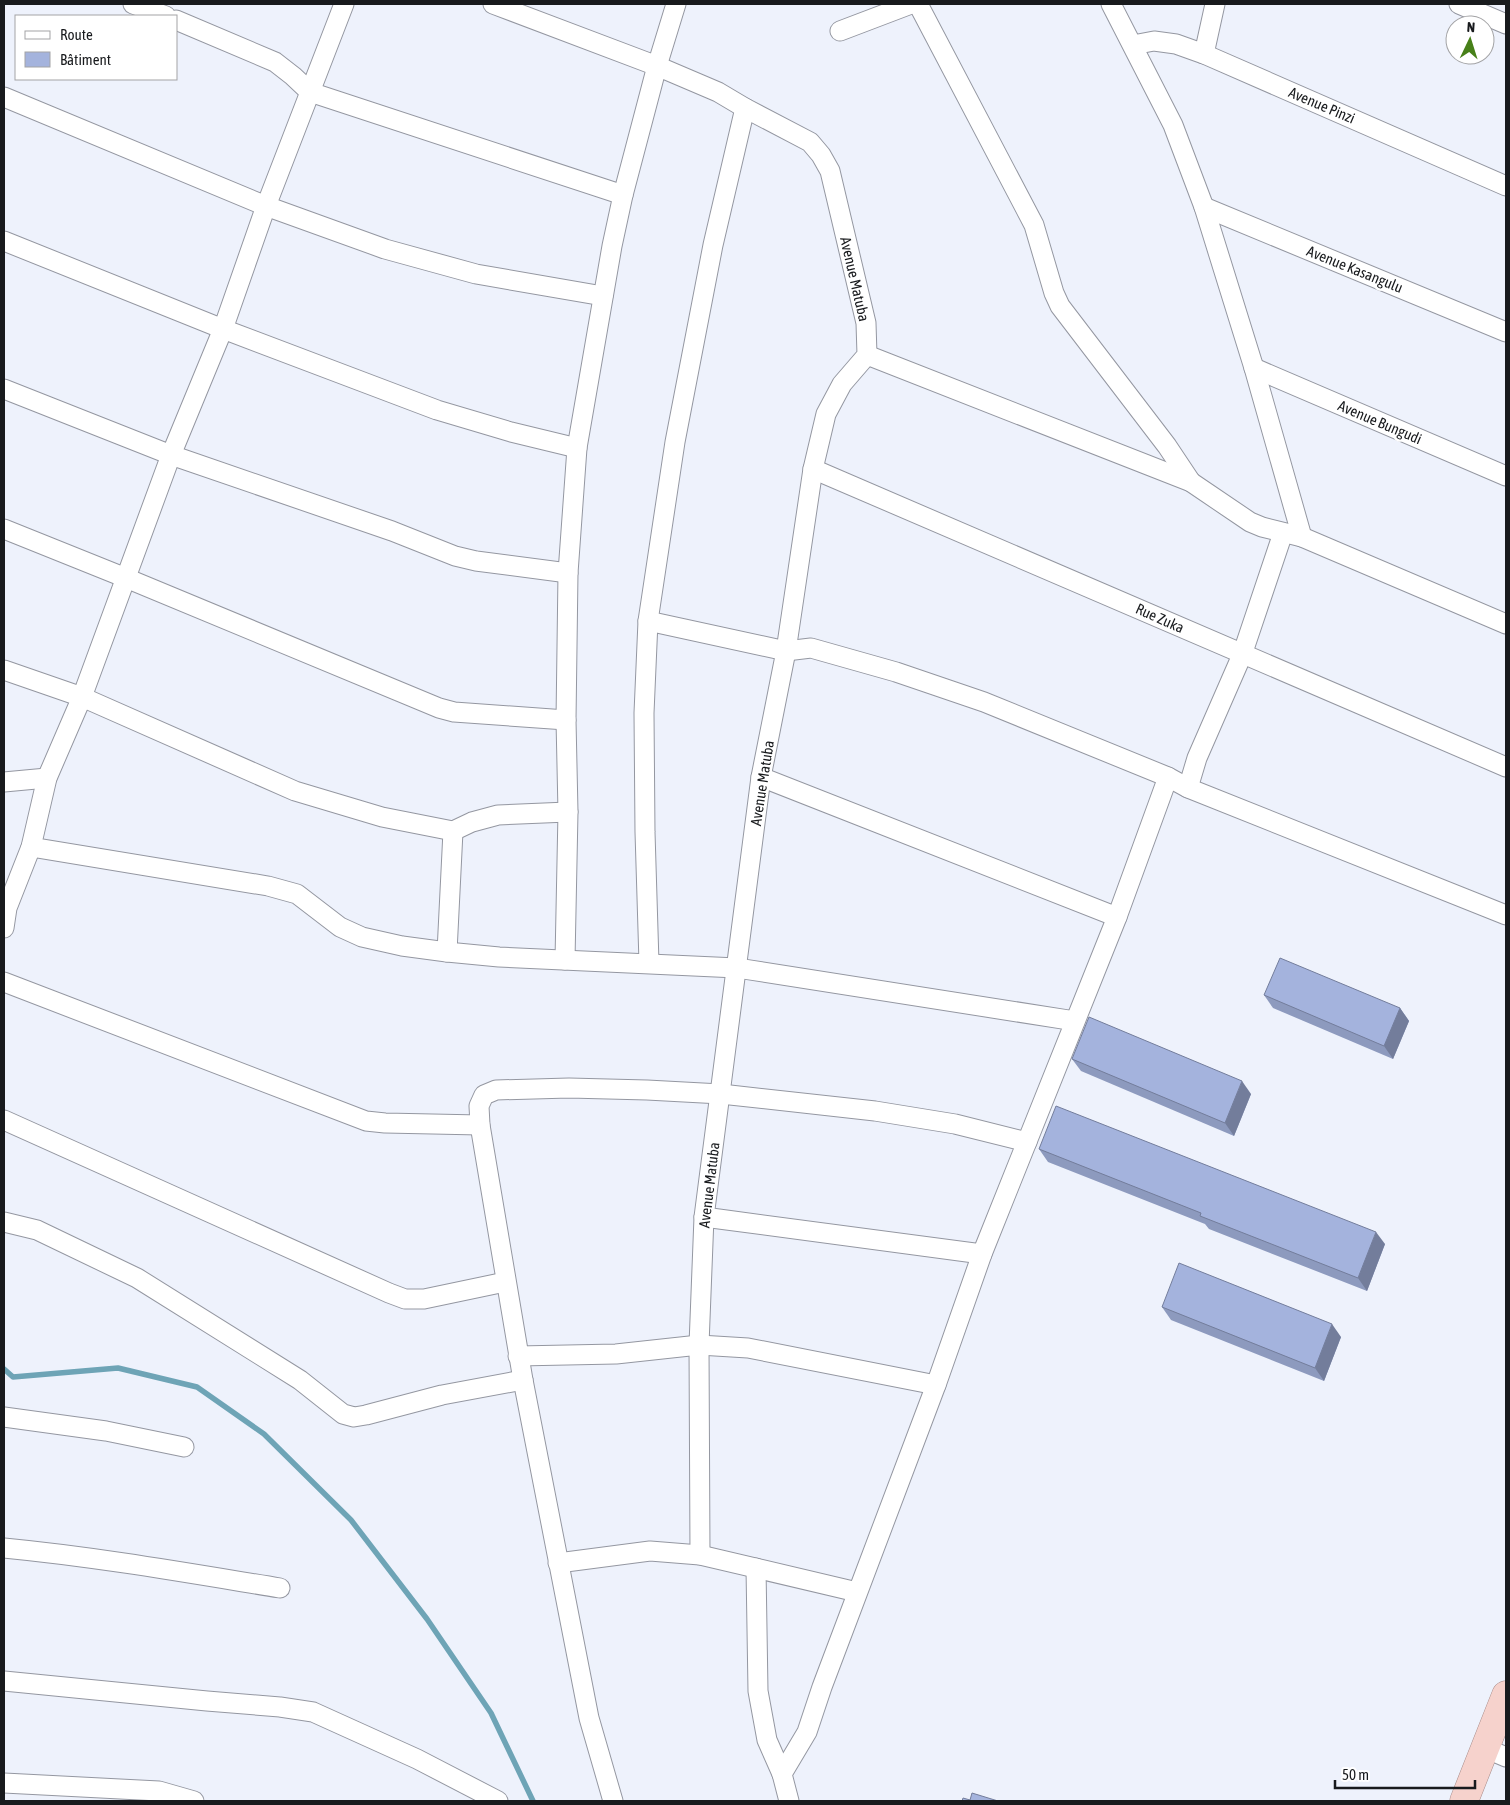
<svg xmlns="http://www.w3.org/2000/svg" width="1510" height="1805" viewBox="0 0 1510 1805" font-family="'Asap Condensed',sans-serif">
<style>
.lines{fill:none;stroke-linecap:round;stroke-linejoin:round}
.stream{stroke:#6ea4b6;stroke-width:5.5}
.minor-casing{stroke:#9497a1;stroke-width:21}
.trunk-casing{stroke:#a68a87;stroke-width:29}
.minor{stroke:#fff;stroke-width:19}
.trunk{stroke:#f6d2cc;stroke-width:28}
.wall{fill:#8d9abe}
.shaded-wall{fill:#737d9b}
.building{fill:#a4b3dd;stroke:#737d9b}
.labels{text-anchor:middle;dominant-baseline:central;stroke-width:4.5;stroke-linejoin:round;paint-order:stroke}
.street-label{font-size:15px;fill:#181a1d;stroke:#fff}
</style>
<rect width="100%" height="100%" fill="#eef2fc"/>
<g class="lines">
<polyline class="stream" points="4,1369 13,1377 118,1368 197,1387 264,1434 351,1520 427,1619 491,1713 533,1801"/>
<defs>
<g id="minor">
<polyline points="133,4 166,16"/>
<polyline points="493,4 657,66 718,92 745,108 810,142 821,155 830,171 866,323 867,355 842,384 826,414 813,469 786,651 761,777 704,1217 699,1345 700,1555"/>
<polyline points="918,4 1034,225 1054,293 1060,306 1167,446 1191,482"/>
<polyline points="1111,4 1173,125 1204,207 1254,368 1302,537"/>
<polyline points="1459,4 1506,24"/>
<polyline points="176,20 275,62 293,76 310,92 623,195"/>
<polyline points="840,31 911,4"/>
<polyline points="1133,45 1154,41 1176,44 1204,54 1506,186"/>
<polyline points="1204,54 1215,4"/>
<polyline points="4,97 266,206 385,249 476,274 603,296"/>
<polyline points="1204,207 1506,332"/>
<polyline points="4,241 223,329 437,410 511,432 577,448"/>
<polyline points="867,355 1191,482 1250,522 1262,527 1302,537 1506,624"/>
<polyline points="1254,368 1506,476"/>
<polyline points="4,389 171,455 392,531 455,556 476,561 568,573"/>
<polyline points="813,469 1506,767"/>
<polyline points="4,529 126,578 439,708 454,712 566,720"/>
<polyline points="648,621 786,651 811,648 896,672 984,702 1168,777 1188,788 1506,915"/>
<polyline points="4,670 82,697 295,791 382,817 453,831 472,822 498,815 568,812"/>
<polyline points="761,777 1117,917"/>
<polyline points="4,782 47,778"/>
<polyline points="1188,788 1197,758 1242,655 1283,533"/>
<polyline points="453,831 447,952 499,957 737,968 1075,1021"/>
<polyline points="31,847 268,886 297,894 340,927 362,937 402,946 447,952"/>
<polyline points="4,928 7,908 31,847 47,778 82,697 171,455 223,329 266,206 344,4"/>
<polyline points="565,960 568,812 566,720 568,573 577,448 612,246 623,195 657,66 676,4"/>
<polyline points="649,963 645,832 644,713 648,621 675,442 713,245 745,108"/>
<polyline points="4,982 366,1121 385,1123 480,1125"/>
<polyline points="4,1120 389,1293 405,1299 424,1299 505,1282"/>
<polyline points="704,1217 982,1254"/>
<polyline points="4,1222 37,1230 137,1278 300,1380 343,1414 354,1417 366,1415 442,1395 523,1380"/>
<polyline points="518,1356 616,1354 699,1345 748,1348 936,1385"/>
<polyline points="4,1417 106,1431 184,1447"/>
<path d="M4 1548C97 1557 188 1573 280 1588"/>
<polyline points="558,1563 650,1551 700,1555 857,1592"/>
<polyline points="756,1568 758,1691 767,1740 782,1774"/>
<polyline points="4,1681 207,1701 280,1707 313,1712 417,1759 498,1801"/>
<polyline points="1485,1748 1506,1757"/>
<polyline points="4,1783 159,1791 194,1801"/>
<polyline points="613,1801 589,1718 523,1380 480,1125 479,1106 484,1095 496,1090 569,1088 647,1090 721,1094 875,1111 955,1124 1027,1142"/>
<polyline points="789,1801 782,1774 807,1732 822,1687 936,1385 982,1254 1117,917 1168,777"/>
</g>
<polyline id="trunk" points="1464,1801 1506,1695"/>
</defs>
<use href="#minor" class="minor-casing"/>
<use href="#trunk" class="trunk-casing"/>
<use href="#minor" class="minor"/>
<use href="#trunk" class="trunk"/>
</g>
<g class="wall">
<polygon points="1264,995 1400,1008 1409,1021 1393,1059 1273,1008"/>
<polygon points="1072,1059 1251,1094 1234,1136 1081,1071"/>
<polygon points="1039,1149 1385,1244 1367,1291 1209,1229 1205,1224 1048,1162"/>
<polygon points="1162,1307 1341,1337 1324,1381 1171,1320"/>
</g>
<g class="shaded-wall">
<polygon points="1400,1008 1409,1021 1393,1059 1384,1046"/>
<polygon points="1242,1081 1251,1094 1234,1136 1225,1123"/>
<polygon points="1376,1232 1385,1244 1367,1291 1358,1278"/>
<polygon points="1332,1324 1341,1337 1324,1381 1315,1368"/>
</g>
<g class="building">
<polygon points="1280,958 1400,1008 1384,1046 1264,995"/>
<polygon points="1089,1017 1242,1081 1225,1123 1072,1059"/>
<polygon points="1056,1106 1376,1232 1358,1278 1200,1216 1201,1213 1039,1149"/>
<polygon points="1179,1263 1332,1324 1315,1368 1162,1307"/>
<polygon points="972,1793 998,1801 962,1801 963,1798 970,1800"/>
</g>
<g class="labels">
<g class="street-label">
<text transform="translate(1322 105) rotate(23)">Avenue Pinzi</text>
<text transform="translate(1355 269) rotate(22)">Avenue Kasangulu</text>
<text transform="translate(855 279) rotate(77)">Avenue Matuba</text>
<text transform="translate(1380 422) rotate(23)">Avenue Bungudi</text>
<text transform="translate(1160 618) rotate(24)">Rue Zuka</text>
<text transform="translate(762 783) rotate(-81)">Avenue Matuba</text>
<text transform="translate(709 1185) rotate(-83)">Avenue Matuba</text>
</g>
</g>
<rect width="1510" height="1805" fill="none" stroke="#181a1d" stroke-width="10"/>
<rect x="15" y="15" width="162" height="65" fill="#ffffff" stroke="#a3a3a5"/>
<rect x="25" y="31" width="25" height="8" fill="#ffffff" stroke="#a3a3a5"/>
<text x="60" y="40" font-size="15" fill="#181a1d">Route</text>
<rect x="25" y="52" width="25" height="15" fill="#a4b3dd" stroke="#a3a3a5"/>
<text x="60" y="65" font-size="15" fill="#181a1d">Bâtiment</text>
<g transform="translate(1470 40) rotate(4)"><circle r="24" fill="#ffffff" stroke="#a3a3a5"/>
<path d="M0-4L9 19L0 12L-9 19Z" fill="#478019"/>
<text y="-8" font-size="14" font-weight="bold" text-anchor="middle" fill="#181a1d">N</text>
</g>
<path d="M1335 1780v8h140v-8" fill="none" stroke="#181a1d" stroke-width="2.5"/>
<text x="1342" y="1780" font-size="15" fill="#181a1d" stroke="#ffffff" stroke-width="4" paint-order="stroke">50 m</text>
</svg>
